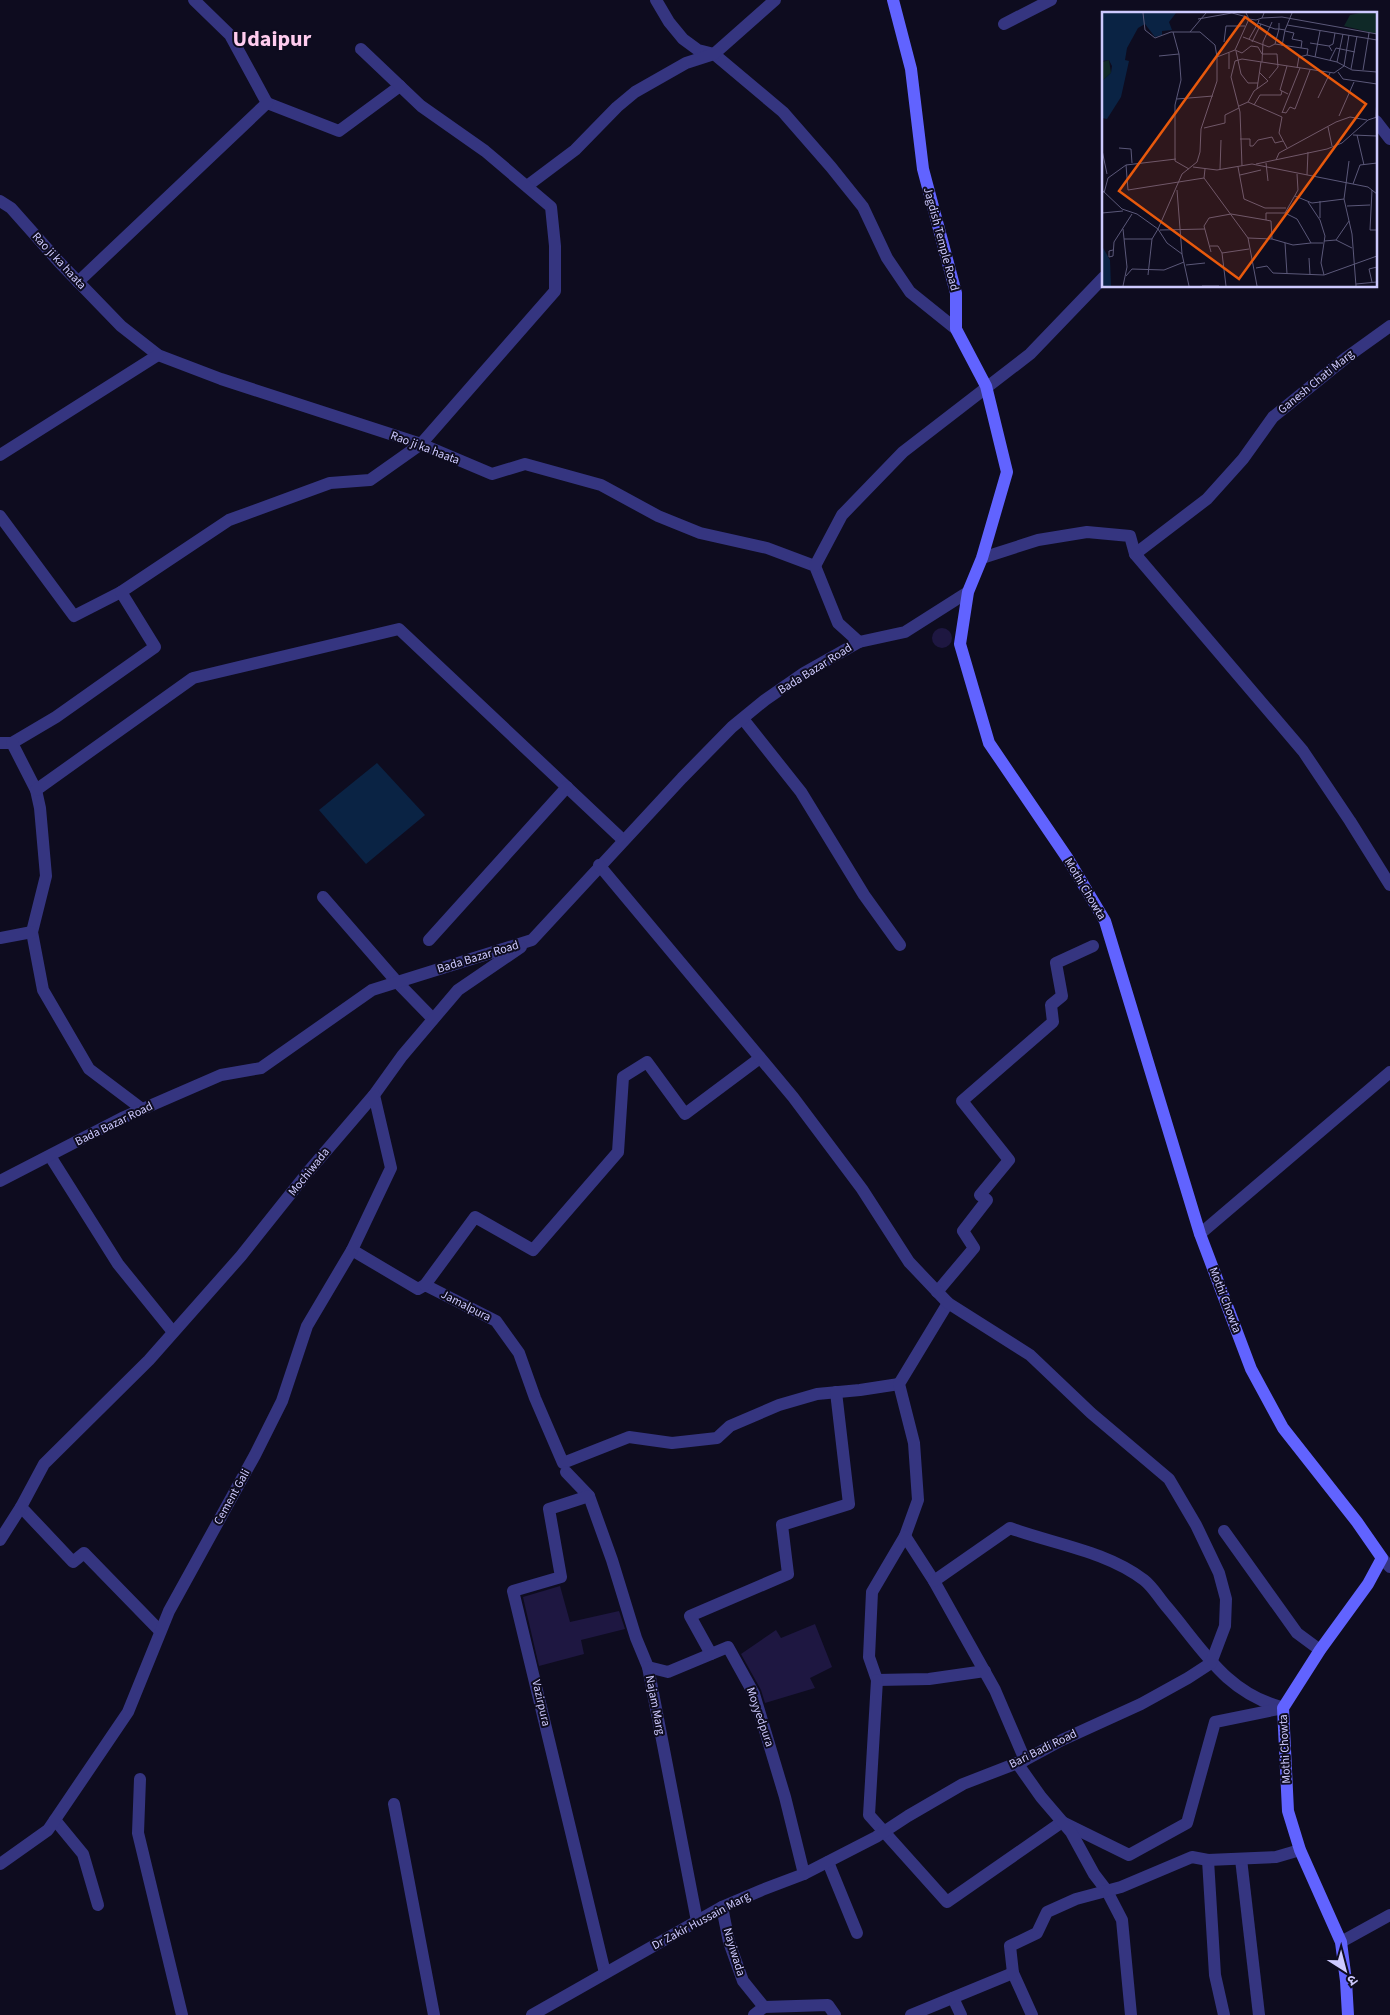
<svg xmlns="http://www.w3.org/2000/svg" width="1390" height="2015" viewBox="0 0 1390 2015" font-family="'Source Sans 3','Noto Sans Devanagari',sans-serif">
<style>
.water{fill:#0a2344}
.building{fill:#1e1741}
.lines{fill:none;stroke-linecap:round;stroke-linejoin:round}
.minor{stroke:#353580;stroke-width:12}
.secondary{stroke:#6163ff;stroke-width:12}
.labels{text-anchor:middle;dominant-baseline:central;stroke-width:4;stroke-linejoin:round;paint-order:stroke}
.street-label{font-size:12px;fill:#cecaff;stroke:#0e0c1f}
.town-label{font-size:22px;font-weight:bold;fill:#fce;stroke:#0e0c1f}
.inset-road{fill:none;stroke:#5b5879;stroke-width:1}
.view{fill:#e8590c;fill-opacity:0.15;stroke:#e8590c;stroke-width:2.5}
.inset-edge{fill:none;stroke:#cecaff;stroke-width:2.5}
</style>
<rect width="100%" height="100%" fill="#0e0c1f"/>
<polygon class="water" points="377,763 425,815 366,864 319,810"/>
<g class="building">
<circle cx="942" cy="638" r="10"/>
<polygon points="560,1586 570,1622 619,1611 625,1629 581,1640 584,1654 539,1666 523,1597"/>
<polygon points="815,1624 832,1667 810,1678 815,1688 765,1703 761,1690 741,1654 776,1630 781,1638"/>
</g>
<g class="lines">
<g class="minor">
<polyline points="656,0 669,22 683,39 698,50 714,54 783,112 831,167 863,207 887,258 910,292 956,329"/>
<polyline points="1004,24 1051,0"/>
<polyline points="267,103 339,131 400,86"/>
<polyline points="1376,121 1390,139"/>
<polyline points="527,186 575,150 617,107 635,92 686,63 714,54 775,0"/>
<polyline points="0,201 11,208 59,262 121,326 158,355 221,379 421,444 492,474 525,464 601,485 658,516 700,533 767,548 815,566 838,623 859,642"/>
<polyline points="78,282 267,103 230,35 194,0"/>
<polyline points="0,455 158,355"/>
<polyline points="0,516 74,616 121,592"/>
<polyline points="1135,554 1207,499 1243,459 1273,417 1347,357 1390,326"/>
<polyline points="982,558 1038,540 1087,532 1130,536 1135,554 1303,751 1350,821 1390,885"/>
<polyline points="815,566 842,515 903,452 1030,354 1104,277"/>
<polyline points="743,719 801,792 864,895 900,945"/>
<polyline points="0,743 12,743 56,717 155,647 121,592 229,520 330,483 370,480 421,444 555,291 555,246 551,207 485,151 421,106 361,49"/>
<polyline points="12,743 36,790 40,808 46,876 32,932 43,990 89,1069 142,1109"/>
<polyline points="36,790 193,678 399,629 623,840"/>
<polyline points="323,897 397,982 433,1019"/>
<polyline points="0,938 32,932"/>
<polyline points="429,940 567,787"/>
<polyline points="50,1156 118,1264 173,1332"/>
<polyline points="0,1181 122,1118 221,1075 261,1068 372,990 532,940 682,778 732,727 765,700 804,673 859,642 905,632 968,592"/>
<polyline points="1200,1234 1390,1072"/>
<polyline points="352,1250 418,1289 425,1285 496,1321 519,1353 535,1398 563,1463 629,1437 672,1443 717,1438 730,1426 779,1405 817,1394 860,1390 899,1384"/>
<polyline points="425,1285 475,1217 533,1250 618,1152 623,1077 647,1062 685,1114 760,1058"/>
<polyline points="937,1292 974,1248 963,1231 987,1200 980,1195 1009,1160 962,1101 1053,1022 1051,1005 1062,996 1056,963 1093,946"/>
<polyline points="948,1303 899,1384 914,1443 918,1500 905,1536 872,1592 869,1657 877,1680 929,1679 985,1671"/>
<polyline points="566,1472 589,1496 612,1560 636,1638 648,1667 697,1921"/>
<polyline points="589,1496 549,1509 561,1577 513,1591 605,1973"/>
<polyline points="21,1507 73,1562 84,1553 160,1631"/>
<polyline points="1224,1531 1297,1633 1320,1650"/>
<polyline points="905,1536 934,1581 995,1690 1025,1760"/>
<polyline points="0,1540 21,1507 44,1464 149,1360 241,1256 308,1172 374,1095 402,1056 458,990 521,947"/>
<polyline points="1382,1558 1390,1567"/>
<path d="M934 1581 1010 1528C1054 1544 1106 1551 1144 1580 1153 1587 1159 1598 1166 1606 1202 1648 1225 1692 1281 1707"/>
<polyline points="711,1654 690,1616 788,1574 782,1525 849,1504 836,1392"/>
<polyline points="648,1667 668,1672 728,1647 754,1694 785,1797 804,1874"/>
<polyline points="877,1680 869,1815 947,1902 1062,1822 1129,1855 1187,1823 1215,1722 1283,1708"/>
<polyline points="1017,1763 1041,1797 1071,1832 1094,1874 1107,1891 1122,1920 1131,2015"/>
<polyline points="140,1779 138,1833 182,2015"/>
<polyline points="394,1804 434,2015"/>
<polyline points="55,1820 83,1854 98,1905"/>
<polyline points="1241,1859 1259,2015"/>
<polyline points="1208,1860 1215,1975 1224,2015"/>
<polyline points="828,1862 857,1933"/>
<polyline points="0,1864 48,1830 128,1712 169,1611 255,1455 282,1401 307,1326 352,1250 391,1168 374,1095"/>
<polyline points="722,1907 729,1942 743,1981 764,2007 754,2015"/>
<polyline points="1341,1942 1390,1915"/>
<polyline points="953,1998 961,2015"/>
<polyline points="764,2007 828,2005 835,2015"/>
<polyline points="532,2015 722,1907 762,1890 804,1874 876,1837 908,1816 963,1784 1025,1760 1062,1740 1141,1704 1188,1678 1211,1663 1225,1626 1226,1599 1219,1573 1196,1525 1169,1479 1091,1413 1030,1355 948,1303 909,1262 862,1189 793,1097 599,865"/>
<polyline points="911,2015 1013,1973"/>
<polyline points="1032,2015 1013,1973 1010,1946 1037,1933 1047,1912 1076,1899 1121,1887 1192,1857 1208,1860 1276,1857 1300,1850"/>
</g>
<polyline class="secondary" points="893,0 911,69 923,169 956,293 956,329 986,386 1007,472 982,558 968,592 960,644 989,743 1068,859 1105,921 1200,1234 1251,1369 1283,1428 1357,1522 1382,1558 1368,1584 1320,1650 1283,1708 1288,1811 1300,1850 1341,1942 1346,1981 1348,2015"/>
</g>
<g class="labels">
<g class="street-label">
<text transform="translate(941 239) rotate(75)">Jagdish Temple Road</text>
<text transform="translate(59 261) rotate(47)">Rao ji ka haata</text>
<text transform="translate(1316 382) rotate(-39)">Ganesh Chati Marg</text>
<text transform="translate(425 448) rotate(21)">Rao ji ka haata</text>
<text transform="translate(815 669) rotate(-32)">Bada Bazar Road</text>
<text transform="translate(1085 889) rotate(59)">Mothi Chowta</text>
<text transform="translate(478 957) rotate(-17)">Bada Bazar Road</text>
<text transform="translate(114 1124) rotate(-26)">Bada Bazar Road</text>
<text transform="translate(309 1172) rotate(-51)">Mochiwada</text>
<text transform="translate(1225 1300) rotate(69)">Mothi Chowta</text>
<text transform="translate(466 1306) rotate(27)">Jamalpura</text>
<text transform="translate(232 1497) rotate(-61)">Cement Gali</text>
<text transform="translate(541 1703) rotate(77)">Vazirpura</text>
<text transform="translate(655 1705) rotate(79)">Najam Marg</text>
<text transform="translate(760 1717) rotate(71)">Moyyedpura</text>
<text transform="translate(1043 1749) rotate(-26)">Bari Badi Road</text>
<text transform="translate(1285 1749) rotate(-93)">Mothi Chowta</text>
<text transform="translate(701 1921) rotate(-28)">Dr Zakir Hussain Marg</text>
<text transform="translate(734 1952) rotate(73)">Nayiwada</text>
</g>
<g class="town-label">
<text x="272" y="39">Udaipur</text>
</g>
</g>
<g transform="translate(1102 12)">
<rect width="275" height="275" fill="#0e0c1f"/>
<path d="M258 1H275V22L242 14 248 3ZM7 48 9 61 0 69V50Z" fill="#0f2927"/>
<path d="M0 1H74L67 10 70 18 60 19V23L53 25 43 12 36 16 25 36 23 48 27 49 19 85 5 107 0 106V69L9 61 10 54 7 48 0 49ZM0 234 8 248 9 274H0Z" fill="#0a2344"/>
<path class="inset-road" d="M41 1 43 18 53 26 69 20H98L113 33 115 45M144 1 147 7 154 8 160 6 162 1M160 6 180 5 275 22M96 7 130 1 145 5M157 8 156 11 173 17H177V11M185 13 275 28M183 19 192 21 190 27 200 29 199 36M71 20 77 42 79 68 73 93V149L87 157M88 20 104 1M141 25 167 35 173 32 206 37 205 43M147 27 156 11M122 30 124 14H143M150 30 159 12M208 31 227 34 230 39M173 32 177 17 183 18 190 1M180 34 183 18M227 34 231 32 233 21M133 38 140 41 149 34 156 35 160 42H175L176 55 167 66M134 39 139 62 146 71H156M127 41V57M57 44 77 42M213 45 218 19M228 48 234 36 253 40M160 50 161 30 170 10M235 50 241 22M185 54 178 78 186 82M242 54 247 23M195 56 197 45 205 43 235 50 250 58 275 60M249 57 255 24M261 58 267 21M236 60 241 67 275 72M155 77 159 50M216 86 228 61M75 87 111 84M146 90 180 105 177 121 185 136M152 93 158 83H179L180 79M137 94 146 90 152 79 166 69 157 60M180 100 184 101 188 95 193 97 208 58M180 101 198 56M237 104 252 70M274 105 275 84M226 115 230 134M102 116 123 111V103L137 96M251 123 275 124M255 123 262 153M138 127H148V134H151L156 128 170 125 173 131 181 129M17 136 29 137 30 151M0 138 5 162M174 148 177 141 234 110 248 105 265 108M247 149 242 187 250 222 254 274M164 151 166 169M154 152 225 137 240 131 266 108 275 105M24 153 26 178 102 166M140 154 138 100 129 65 133 49 140 47 232 61 242 54M91 155 115 158 150 152 266 175 275 182M136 155 142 187 163 196H184M103 157 102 166 146 226 155 274M118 158 119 128M138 163 159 158M205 163 206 140M251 172 258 153 275 151M0 178 20 197 35 202 56 217 50 227 46 263M75 178 80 242M270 178 268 218H274M2 181 6 166 24 153 74 147M193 184 210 191 242 187M206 190 218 208 223 224 219 251 222 263M245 194 268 193M0 201 21 199M183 201 196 178 195 162M218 206V189M164 208 169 209 170 227 191 233 209 231M21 217 25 255 21 274M58 218 103 217M146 226 170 227M22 227H50M234 228 247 209M222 229 234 228 250 236M183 231 185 262M108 234H116L120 241M11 238 7 239V245L11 244 12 230 30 202M109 240 102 214 107 206 129 202 164 208V201H183L195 207 209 231H221M207 246 208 263M84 253 103 251M154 256 165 254 171 261 222 263 275 244M24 264 30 257 62 258 82 250M270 270 267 257 275 255M254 272 275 270M87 274 80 242 65 231 56 217 80 162 95 150 98 140 99 117 115 69V45L133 38 147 7M100 274H117M124 274 120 241 147 237"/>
<path class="view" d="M143 5 264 92 137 267 17 179Z"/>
<rect width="275" height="275" class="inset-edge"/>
</g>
<g transform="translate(1345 1970) rotate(144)" stroke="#0e0c1f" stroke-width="4" paint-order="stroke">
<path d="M0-4L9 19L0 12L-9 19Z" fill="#cecaff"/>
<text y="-8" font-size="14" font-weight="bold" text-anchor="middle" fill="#cecaff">उ</text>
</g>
</svg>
